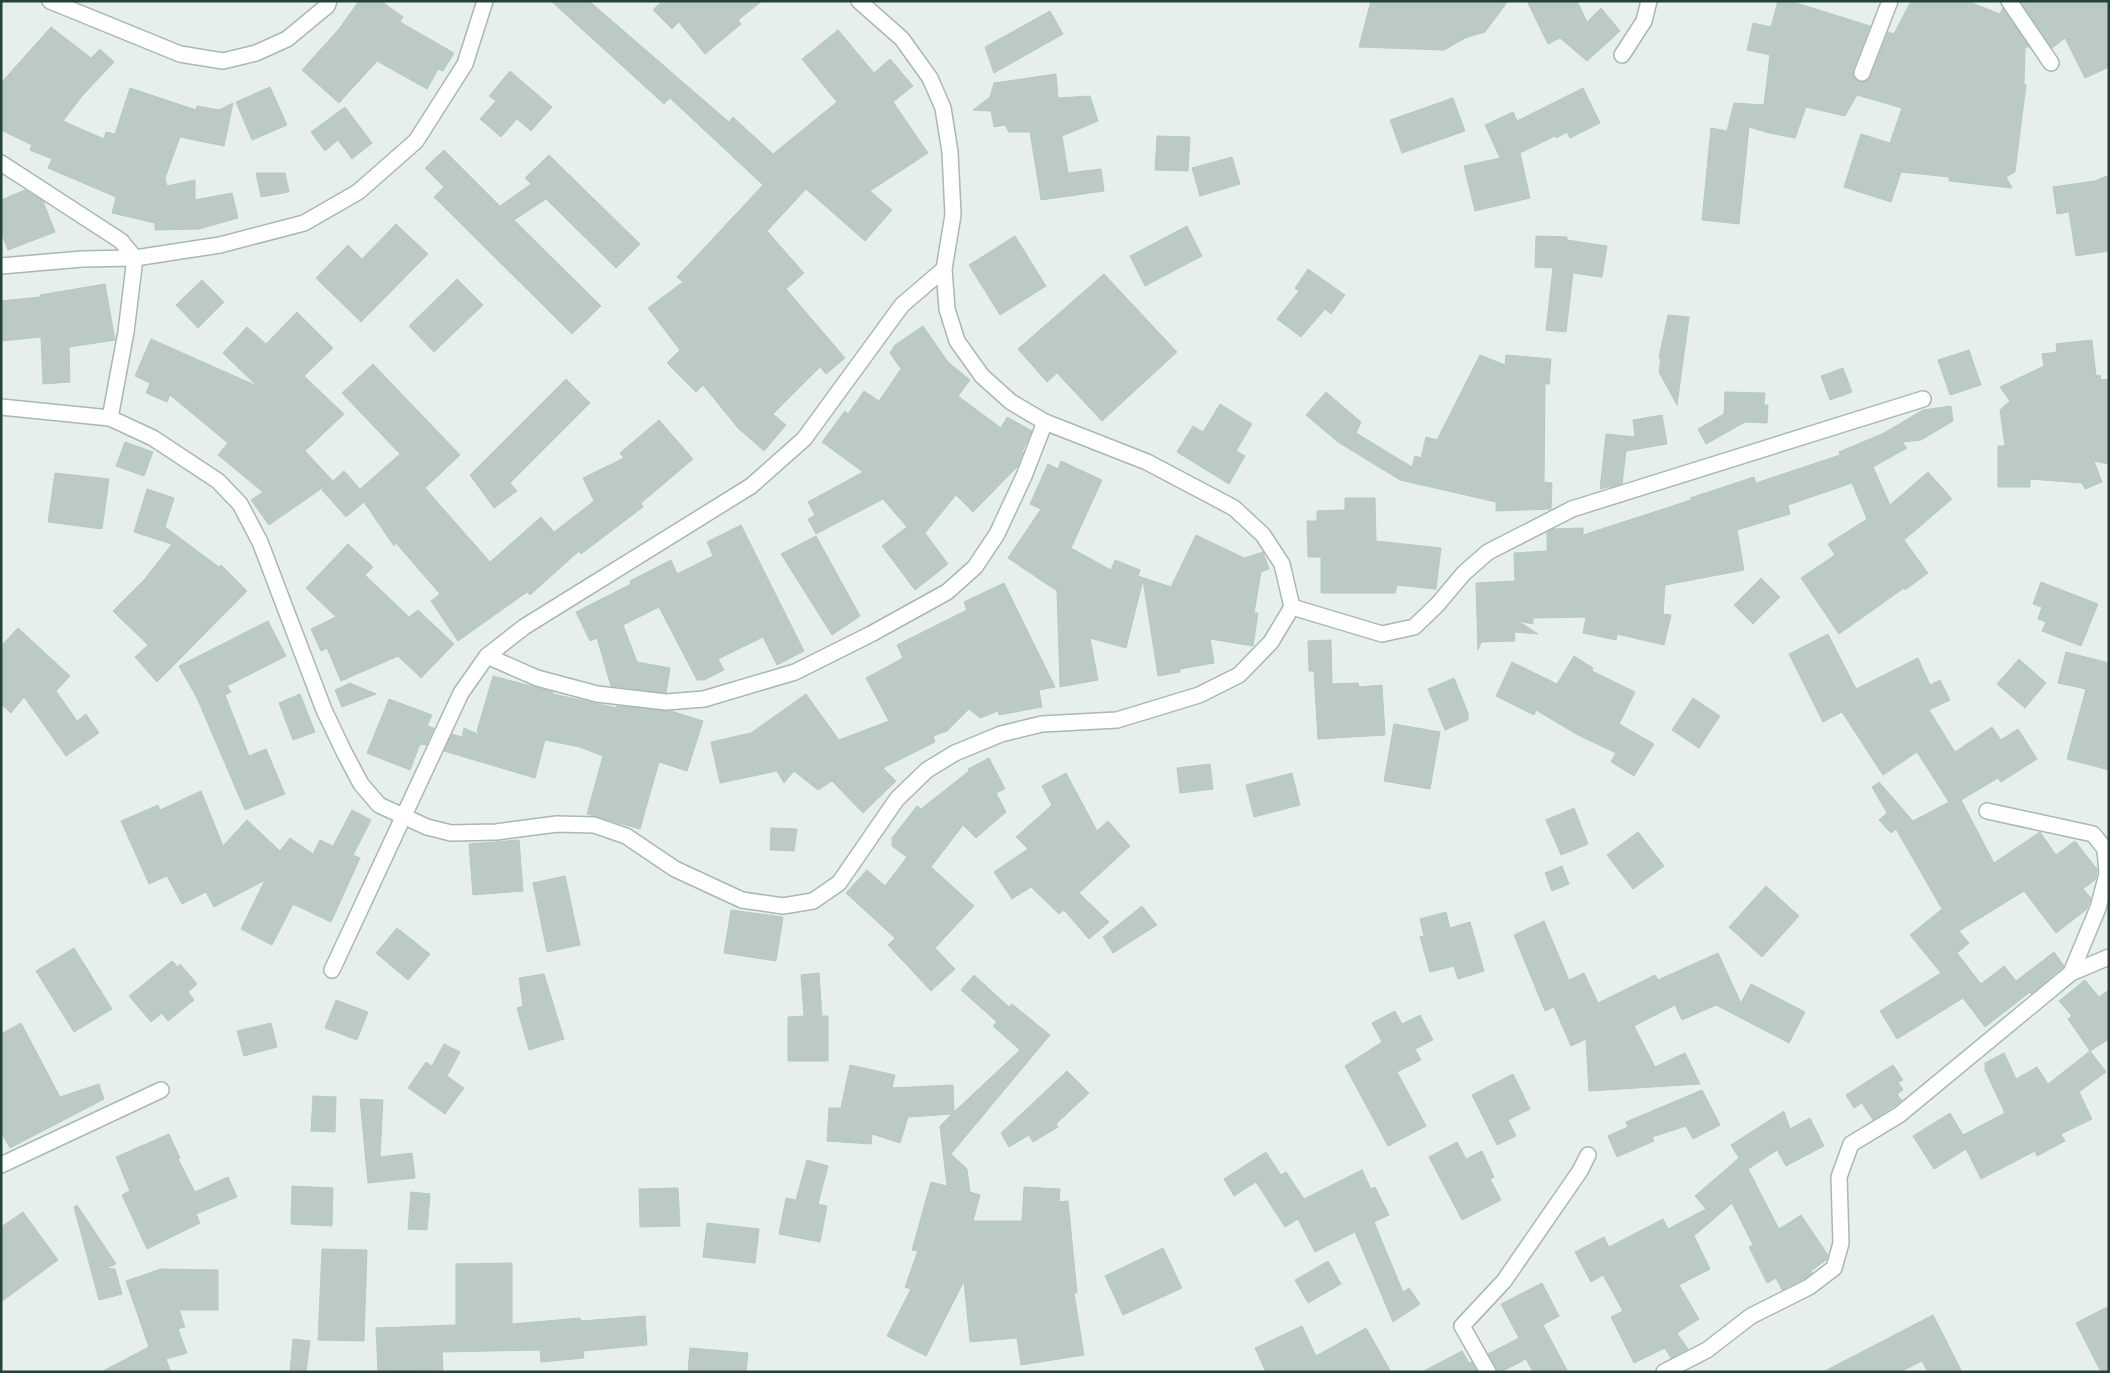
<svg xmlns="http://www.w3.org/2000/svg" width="2110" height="1373" viewBox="0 0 2110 1373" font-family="'Public Sans',sans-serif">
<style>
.building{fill:#bbcac4;stroke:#b8c9c2}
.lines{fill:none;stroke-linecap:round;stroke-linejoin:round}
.street-casing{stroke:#a8b8b2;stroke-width:18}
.street{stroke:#fff;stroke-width:15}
</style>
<rect width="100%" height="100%" fill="#e6efeb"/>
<g class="building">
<polygon points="359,1 381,1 403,17 400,22 454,53 443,71 438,69 427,89 377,61 339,103 302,70 339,29"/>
<polygon points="551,1 589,1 729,122 733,117 773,154 837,102 802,59 838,30 874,73 890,59 913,86 893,102 928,153 870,191 892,210 865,241 806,189 767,231 804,273 786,289 845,358 826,374 820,367 773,414 786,425 764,451 738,428 703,385 696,392 667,363 680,350 648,308 683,282 677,277 763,185 670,98 664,104"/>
<polygon points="662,1 762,1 738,20 741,24 705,54 679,22 672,29 653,10"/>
<polygon points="1371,1 1508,1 1485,32 1465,38 1444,50 1359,47"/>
<polygon points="1527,1 1577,1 1587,22 1601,8 1620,31 1587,61 1560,38 1548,44"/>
<polygon points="1778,1 1790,1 1870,26 1853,70 1855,79 1863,82 1871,76 1888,32 1894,34 1911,1 1967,1 2000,14 2003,8 2029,47 2025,47 2024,85 2026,85 2015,172 2006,177 2012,188 1949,181 1949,177 1901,172 1891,202 1844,187 1861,134 1890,143 1902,108 1857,95 1845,116 1806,107 1795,138 1769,133 1749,127 1739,224 1702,220 1711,128 1727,131 1734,103 1764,105 1770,55 1747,50 1753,23 1771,27"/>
<polygon points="2020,1 2109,1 2109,67 2085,78 2065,38 2052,48"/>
<polygon points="1050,11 1063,34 994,73 985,47"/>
<polygon points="51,27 91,58 100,49 114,62 82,96 63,121 104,139 106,132 115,134 130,88 196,110 197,106 219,110 233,103 224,146 180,137 165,178 167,186 195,180 195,200 232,193 238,218 199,229 155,230 155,223 112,213 116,197 48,168 52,159 30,150 32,145 1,130 1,83"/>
<polygon points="510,71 552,107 531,131 517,119 501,137 480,119 496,101 489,96"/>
<polygon points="1056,74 1058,98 1090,96 1098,121 1062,136 1068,173 1101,169 1104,191 1041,200 1030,132 1009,132 1005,125 994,127 991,111 973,110 990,97 994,83"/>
<polygon points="270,87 287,125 252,140 236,102"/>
<polygon points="1583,88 1600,123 1570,138 1567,132 1556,138 1555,136 1520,153 1530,198 1475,211 1464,166 1500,158 1485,125 1513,112 1517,121"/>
<polygon points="1453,98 1465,131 1402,153 1390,120"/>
<polygon points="345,107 372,143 352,159 338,140 325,151 311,132"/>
<polygon points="1157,136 1190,137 1188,171 1155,170"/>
<polygon points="444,150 500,206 531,184 525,178 549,155 640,244 616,268 546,199 514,220 601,306 572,334 434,197 444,187 425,168"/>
<polygon points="1232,157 1240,184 1200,196 1192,168"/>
<polygon points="256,173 285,173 289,192 261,197"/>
<polygon points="2109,175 2109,251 2076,256 2069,212 2057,214 2053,187 2095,181"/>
<polygon points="25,190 43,201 55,232 8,250 1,232 1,200"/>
<polygon points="396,224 428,254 361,322 316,278 348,245 362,259"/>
<polygon points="1187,226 1202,256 1145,286 1130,256"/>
<polygon points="1015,236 1046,286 1000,315 969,265"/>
<polygon points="1536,236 1567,237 1567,240 1607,246 1602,277 1573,273 1566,332 1546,330 1553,268 1535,267"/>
<polygon points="1308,269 1345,295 1331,314 1325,309 1301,337 1277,319 1299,291 1295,288"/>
<polygon points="1104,274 1177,352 1102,421 1057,373 1047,382 1018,349"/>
<polygon points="457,279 483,305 434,352 409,326"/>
<polygon points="202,280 224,302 198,328 176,305"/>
<polygon points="105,284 115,340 69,347 70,382 43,384 41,337 1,341 1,301 40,297 40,295"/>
<polygon points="297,312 333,348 304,376 344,414 305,451 333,481 344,471 360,489 400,454 342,393 373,364 460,455 425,488 490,562 541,517 554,532 594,501 583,478 624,458 620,453 659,420 693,459 641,503 643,507 581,554 579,551 530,595 527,592 458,641 431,601 440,594 396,543 394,546 364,502 346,517 322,490 331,482 269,525 251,500 263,492 218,455 228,443 170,395 167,402 146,393 150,383 135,376 151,339 257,386 223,353 247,327 266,344"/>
<polygon points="1668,315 1689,317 1677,405 1659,372 1661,358 1659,358"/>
<polygon points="923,326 948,362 970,380 958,396 1001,428 1007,417 1032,431 1022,452 1023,452 1017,467 973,512 956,495 925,533 948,564 915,590 882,546 907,527 883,499 816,534 808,519 815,515 808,502 863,472 822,442 845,411 848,414 864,391 879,401 901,369 890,353 895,345"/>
<polygon points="2092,340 2096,376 2100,375 2101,380 2109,379 2109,464 2094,461 2102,482 2085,489 2082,483 2030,479 2030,487 1998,487 1998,446 2005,446 2000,410 2010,401 2000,387 2044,366 2042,354 2057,352 2056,344"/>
<polygon points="1969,350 1981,385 1950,395 1938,360"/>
<polygon points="1480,355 1505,365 1506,355 1551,359 1549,384 1545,384 1544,482 1552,483 1551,509 1496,511 1496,502 1400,480 1338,442 1306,415 1326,392 1361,422 1356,433 1412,467 1415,456 1421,458 1426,437 1437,440"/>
<polygon points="1843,368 1852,392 1830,400 1821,376"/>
<polygon points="566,379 590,403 510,483 517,491 494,508 470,475"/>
<polygon points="1725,392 1765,393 1764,405 1768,405 1767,423 1745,422 1706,444 1698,429 1724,414"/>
<polygon points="1220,404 1252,424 1236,451 1245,456 1229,484 1177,452 1193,426 1203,432"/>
<polygon points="1951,406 1953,421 1921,440 1902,442 1907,448 1873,467 1890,505 1928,472 1952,499 1904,540 1928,573 1905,590 1904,588 1839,634 1801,578 1835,555 1828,544 1867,519 1852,483 1788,505 1790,514 1737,530 1744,570 1665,585 1663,614 1671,615 1664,645 1617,634 1616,640 1583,633 1586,617 1533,618 1533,624 1518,621 1538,634 1514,632 1515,641 1481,642 1478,650 1476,583 1515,581 1514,553 1547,551 1547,533 1553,529 1583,528 1583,535 1694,499 1690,498 1754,477 1756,483 1840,455 1839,452 1884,433 1923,410"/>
<polygon points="1662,415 1667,444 1626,451 1622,484 1600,489 1606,434 1635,437 1633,420"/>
<polygon points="125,442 153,452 144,476 116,466"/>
<polygon points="1061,461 1102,480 1071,548 1111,570 1115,560 1140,570 1138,576 1171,587 1196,535 1244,558 1263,552 1269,569 1261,572 1254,613 1258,613 1253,646 1210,639 1214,663 1180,669 1180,672 1158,676 1143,580 1126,648 1090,638 1098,680 1060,687 1057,591 1008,558 1041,509 1030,504 1048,464 1058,469"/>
<polygon points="55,473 109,479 102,529 48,522"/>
<polygon points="147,489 174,498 165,527 219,567 221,565 247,591 157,682 135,657 148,645 113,611 144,580 172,544 134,532"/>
<polygon points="1345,498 1375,498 1376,541 1441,548 1436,589 1397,585 1395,593 1321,593 1321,557 1308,557 1307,521 1317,521 1317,511 1345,510"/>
<polygon points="741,525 804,651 777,665 763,637 718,659 724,670 704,680 697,680 659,607 623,625 637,662 670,668 666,693 611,686 597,638 590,641 576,612 631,584 630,581 671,560 677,574 713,556 707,542"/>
<polygon points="816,536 860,616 832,635 781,554"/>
<polygon points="348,544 373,567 365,575 409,617 418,610 454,644 421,678 398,656 341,681 327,648 321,651 311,629 336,617 306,588"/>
<polygon points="1761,578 1780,597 1753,624 1734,605"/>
<polygon points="2041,582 2098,604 2081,646 2042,631 2046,622 2038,619 2042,607 2033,604"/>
<polygon points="1004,583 1055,687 1039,690 1042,707 999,715 998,711 980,718 969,709 947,731 933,736 935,742 883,768 896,781 863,813 832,781 818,790 794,771 784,783 777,771 720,783 711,742 751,733 806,694 839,740 889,721 866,678 903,658 897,645 967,610 964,602"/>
<polygon points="268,621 286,656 227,686 231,692 225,695 249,756 266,749 285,794 245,810 197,698 179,666"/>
<polygon points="18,628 70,676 56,691 77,721 86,714 99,733 66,756 24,697 11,713 1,704 1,646"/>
<polygon points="1828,634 1856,689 1918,658 1930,685 1940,680 1950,700 1929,710 1955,752 1992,727 2001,740 2018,729 2037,759 2001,782 1998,778 1961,800 1994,863 2040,832 2056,855 2075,841 2097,869 2096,879 2083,889 2091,898 2087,909 2056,933 2024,891 1959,931 1969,943 1957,953 1981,984 2004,966 2016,981 2054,952 2064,966 2031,994 2030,992 1985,1027 1963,998 1897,1039 1880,1011 1941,973 1910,935 1942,909 1896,829 1891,833 1879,820 1887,813 1872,787 1879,782 1913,821 1949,802 1917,752 1883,775 1842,712 1823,722 1789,654"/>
<polygon points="1331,640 1332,684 1358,683 1359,687 1382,685 1385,735 1318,739 1314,671 1309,671 1308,641"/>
<polygon points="2066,652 2109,663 2109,770 2067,759 2086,689 2058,683"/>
<polygon points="1574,656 1593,668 1592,671 1635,692 1619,724 1654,744 1634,776 1611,762 1616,753 1578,735 1536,710 1534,715 1496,696 1512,662 1557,684"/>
<polygon points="2019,659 2046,683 2025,708 1997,684"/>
<polygon points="493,676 553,692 553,694 617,708 616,706 671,711 703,721 687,771 659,762 640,829 587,814 603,756 580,747 545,740 535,778 444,751 452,734 462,737 464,728 480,735 477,731"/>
<polygon points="1454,678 1468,713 1468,720 1445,730 1428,689"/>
<polygon points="350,683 376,694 342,707 335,690"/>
<polygon points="300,694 315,732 293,740 279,703"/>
<polygon points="1693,698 1720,716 1699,748 1672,730"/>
<polygon points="389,699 432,715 427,726 434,728 426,745 420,744 410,770 367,753"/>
<polygon points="1394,724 1440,732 1430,789 1384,781"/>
<polygon points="989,758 1005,789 996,793 1006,812 976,838 963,825 931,867 974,906 935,948 955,969 931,991 888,945 895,938 846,893 867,870 885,886 907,857 892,846 892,838 917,806 921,809 969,771 968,769"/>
<polygon points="1210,764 1213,789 1180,793 1177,768"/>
<polygon points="1066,773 1097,831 1108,821 1130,846 1079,893 1109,922 1089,939 1064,910 1059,914 1031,887 1012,899 994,872 1028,849 1016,837 1052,805 1042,786"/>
<polygon points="1292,773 1300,805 1254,817 1246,785"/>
<polygon points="201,791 223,846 247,820 280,851 290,838 313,854 320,840 333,846 352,810 371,820 353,855 360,858 331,922 293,904 272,945 241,929 265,880 214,907 206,892 182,904 167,876 149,884 121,821 158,805 160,810"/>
<polygon points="1574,808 1588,844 1561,855 1546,820"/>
<polygon points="771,828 797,829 794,851 770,850"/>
<polygon points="1638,832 1664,866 1633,889 1607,855"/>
<polygon points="519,840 523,891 473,895 469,844"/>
<polygon points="1562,866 1569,884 1552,891 1545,873"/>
<polygon points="565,876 580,945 547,952 533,883"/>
<polygon points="1766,886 1799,916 1762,957 1729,927"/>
<polygon points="1142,906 1157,925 1113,953 1103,937"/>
<polygon points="731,910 783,917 776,961 724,953"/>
<polygon points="1446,912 1450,928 1470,922 1484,971 1458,979 1454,966 1430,972 1420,937 1424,936 1420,919"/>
<polygon points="1544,921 1569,980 1584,973 1598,1003 1655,975 1658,980 1718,953 1741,1003 1751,984 1805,1012 1789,1043 1716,1005 1682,1020 1675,1005 1634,1026 1655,1067 1685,1053 1700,1084 1589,1091 1586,1039 1571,1046 1554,1007 1545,1011 1514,935"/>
<polygon points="397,928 430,954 408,980 376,953"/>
<polygon points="74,948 112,1009 74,1032 36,971"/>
<polygon points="172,961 178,967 180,964 197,984 188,992 194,1000 168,1021 162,1013 151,1022 129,996"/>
<polygon points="819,973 822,1016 828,1016 828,1061 788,1061 788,1017 804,1016 801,975"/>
<polygon points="544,974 564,1039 529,1050 517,1008 523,1006 519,978"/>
<polygon points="974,975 1009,1007 1012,1004 1050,1035 951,1154 967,1169 970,1192 980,1195 973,1221 1022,1221 1024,1187 1060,1189 1059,1202 1068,1201 1077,1293 1074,1293 1084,1355 1021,1365 1017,1338 970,1342 964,1281 926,1356 887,1336 911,1289 905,1287 918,1251 912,1250 931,1182 947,1186 940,1126 952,1114 908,1117 900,1143 872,1134 871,1144 827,1141 829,1108 841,1108 850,1065 895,1075 892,1088 953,1085 954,1112 1020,1050 993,1026 997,1022 961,990"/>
<polygon points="2085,980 2099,997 2109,990 2109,1039 2090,1051 2106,1072 2079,1092 2092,1119 2061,1134 2065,1141 2037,1156 2035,1151 1981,1179 1966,1149 1934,1169 1913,1136 1950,1113 1963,1135 2005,1113 1985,1070 1985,1063 2004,1053 2016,1079 2037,1067 2048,1084 2090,1051 2068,1019 2072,1016 2059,1001"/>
<polygon points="336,1000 368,1012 357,1040 325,1028"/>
<polygon points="1395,1011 1402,1024 1420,1015 1433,1040 1415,1049 1421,1060 1397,1072 1426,1126 1388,1146 1345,1066 1382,1042 1372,1023"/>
<polygon points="21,1023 60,1097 99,1084 104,1099 10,1148 1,1132 1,1034"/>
<polygon points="271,1023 277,1047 244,1056 237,1031"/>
<polygon points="444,1044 460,1052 447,1076 464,1088 445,1114 408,1088 426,1062 432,1066"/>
<polygon points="1893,1065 1903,1080 1898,1082 1903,1090 1897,1094 1902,1101 1873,1120 1862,1103 1854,1108 1846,1095"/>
<polygon points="1067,1071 1089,1093 1056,1124 1058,1127 1033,1142 1029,1135 1009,1147 1001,1133"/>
<polygon points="1513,1074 1530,1109 1508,1120 1516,1136 1497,1145 1472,1095"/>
<polygon points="1702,1090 1720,1125 1693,1139 1686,1126 1652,1137 1654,1141 1617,1157 1608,1136 1628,1127 1626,1122"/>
<polygon points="313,1096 336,1097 335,1132 311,1131"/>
<polygon points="360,1099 383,1100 380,1157 412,1153 415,1178 368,1183"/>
<polygon points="1784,1111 1790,1129 1810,1118 1824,1146 1786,1166 1777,1150 1748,1169 1779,1229 1801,1215 1828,1255 1826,1260 1811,1271 1812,1273 1804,1279 1782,1290 1776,1278 1767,1283 1749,1247 1753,1245 1732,1203 1694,1236 1710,1269 1679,1285 1699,1319 1677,1333 1688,1349 1671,1358 1665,1348 1634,1363 1611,1317 1623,1311 1603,1275 1591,1282 1575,1252 1604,1237 1609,1247 1663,1219 1668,1229 1706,1209 1695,1196 1739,1158 1731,1145"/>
<polygon points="169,1134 180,1158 178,1159 195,1192 228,1177 237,1197 196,1214 200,1223 147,1249 122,1195 130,1191 116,1157"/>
<polygon points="1457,1142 1466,1159 1482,1151 1494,1177 1490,1179 1501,1200 1462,1220 1429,1157"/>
<polygon points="1266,1152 1281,1175 1286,1172 1304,1199 1362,1170 1371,1189 1375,1187 1389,1215 1374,1222 1403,1292 1409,1288 1420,1304 1393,1322 1355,1232 1315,1252 1298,1219 1285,1227 1256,1182 1234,1196 1224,1179"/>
<polygon points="807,1160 828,1166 818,1204 827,1206 820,1242 779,1234 786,1198 796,1200"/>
<polygon points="292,1186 333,1188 332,1226 291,1224"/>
<polygon points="678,1188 680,1226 640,1227 639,1189"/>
<polygon points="411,1192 430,1194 427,1230 408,1229"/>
<polygon points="77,1205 116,1264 106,1268 115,1269 122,1294 99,1300 74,1207"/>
<polygon points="23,1212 58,1260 1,1302 1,1227"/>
<polygon points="707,1223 759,1229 755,1263 703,1257"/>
<polygon points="1163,1248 1182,1288 1123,1315 1105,1276"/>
<polygon points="322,1249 367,1250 364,1341 318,1340"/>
<polygon points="1328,1261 1341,1284 1308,1303 1295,1280"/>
<polygon points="512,1263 512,1324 580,1318 581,1321 645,1316 647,1345 583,1351 584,1358 541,1362 540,1350 442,1352 443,1370 378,1372 376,1328 456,1325 456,1264"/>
<polygon points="161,1269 218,1270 218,1310 179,1310 185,1327 178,1329 187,1353 166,1359 171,1372 101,1372 149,1347 126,1281"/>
<polygon points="1542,1283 1559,1316 1543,1325 1568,1372 1533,1372 1526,1359 1501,1372 1497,1372 1488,1354 1519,1338 1501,1304"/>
<polygon points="2109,1306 2109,1372 2101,1372 2076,1323"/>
<polygon points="1933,1315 1962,1372 1928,1372 1922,1361 1900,1372 1823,1372"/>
<polygon points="1302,1326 1316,1356 1366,1328 1391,1372 1266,1372 1255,1348"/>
<polygon points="293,1339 310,1341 306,1372 290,1372"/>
<polygon points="690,1348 748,1353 746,1372 688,1372"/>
<polygon points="1462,1351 1469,1363 1472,1362 1477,1372 1422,1372"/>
</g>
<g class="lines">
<defs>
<g id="street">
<polyline points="50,1 180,54 223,61 256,53 287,39 327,6 329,1"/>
<polyline points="2009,1 2051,63"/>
<polyline points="1622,55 1644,21 1649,1"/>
<polyline points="1862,73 1890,1"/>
<polyline points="1,163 121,241 135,258 126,332 110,418 153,438 218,481 240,504 260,542 324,710 344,752 361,784 379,805 427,827 451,833 496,832 557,824 594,825 626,836 675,869 742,900 783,906 813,901 839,883 897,799 927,770 955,753 1001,734 1042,724 1117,720 1199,695 1239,675 1271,642 1292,607 1282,564 1263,535 1234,508 1147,462 1045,422 1011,402 982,376 957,341 947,309 944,269 953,215 950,152 943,108 930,78 902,39 859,1"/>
<polyline points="1,266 82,259 135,258 220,245 304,223 358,192 416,141 465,64 485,1"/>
<polyline points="1,407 110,418"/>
<polyline points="1292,607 1382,634 1414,627 1437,605 1464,573 1488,552 1572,509 1923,399"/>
<polyline points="487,656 524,627 751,486 804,439 902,305 944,269"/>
<polyline points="1987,811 2093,834 2105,849 2107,874 2098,908 2071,973"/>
<polyline points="332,970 461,693 487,656 537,678 597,694 666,702 704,699 795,672 871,634 947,592 975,567 997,534 1024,476 1045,422"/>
<polyline points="1,1165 161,1090"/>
<polyline points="1488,1372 1462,1326 1504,1281 1580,1171 1588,1155"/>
<polyline points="1664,1372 1707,1350 1751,1316 1809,1287 1834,1268 1841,1243 1839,1177 1851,1144 1899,1115 2071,973 2109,957"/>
</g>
</defs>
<use href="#street" class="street-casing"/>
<use href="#street" class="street"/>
</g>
<rect width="2110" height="1373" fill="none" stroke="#24423a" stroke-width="5"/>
</svg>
